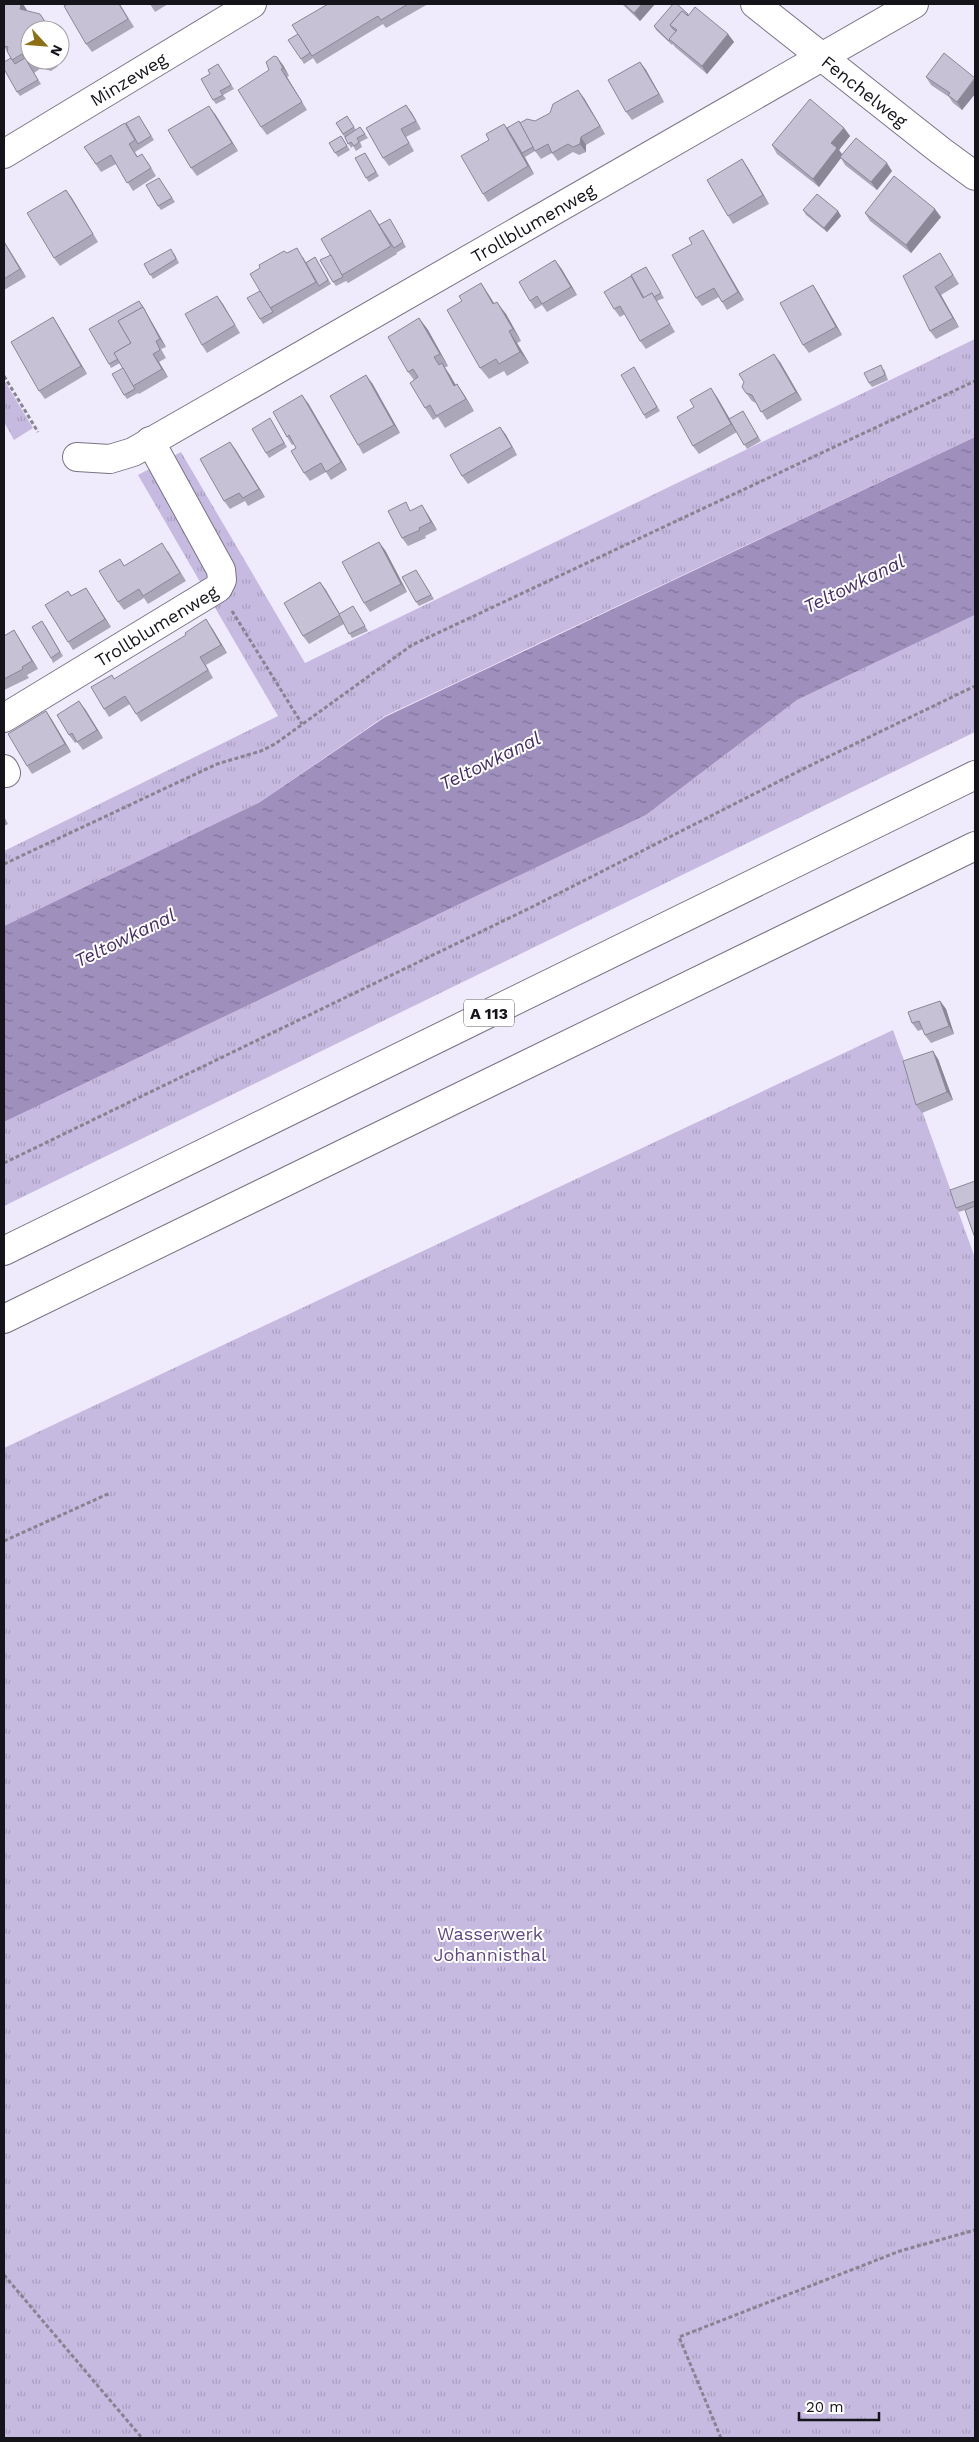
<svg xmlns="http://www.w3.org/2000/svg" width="979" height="2442" viewBox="0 0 979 2442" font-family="'Work Sans',sans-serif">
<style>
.grass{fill:url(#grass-tufts)}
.water{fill:url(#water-ripples)}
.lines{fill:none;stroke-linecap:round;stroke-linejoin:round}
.minor-casing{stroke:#797386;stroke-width:30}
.highway-casing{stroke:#797386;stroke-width:30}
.path{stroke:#87838f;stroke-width:3;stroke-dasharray:4 2.5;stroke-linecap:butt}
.minor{stroke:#fff;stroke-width:28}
.highway{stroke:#fff;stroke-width:28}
.wall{fill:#aba6b8}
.shaded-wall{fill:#8b8796}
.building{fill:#c7c1d6;stroke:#8b8796}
.labels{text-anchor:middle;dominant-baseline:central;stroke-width:4;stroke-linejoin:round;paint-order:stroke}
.shield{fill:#fff;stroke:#5c5a5f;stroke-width:1}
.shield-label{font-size:16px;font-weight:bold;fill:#16141b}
.street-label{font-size:18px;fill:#16141b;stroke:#fff}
.park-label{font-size:18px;fill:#5f4885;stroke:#fff}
.water-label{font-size:19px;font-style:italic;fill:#452e69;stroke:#fff}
</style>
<defs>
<pattern id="grass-tufts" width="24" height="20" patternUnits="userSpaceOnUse" patternTransform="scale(1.25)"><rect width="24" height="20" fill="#c6bae0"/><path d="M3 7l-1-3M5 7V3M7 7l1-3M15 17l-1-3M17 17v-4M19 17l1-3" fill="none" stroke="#a99fc0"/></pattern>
<pattern id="water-ripples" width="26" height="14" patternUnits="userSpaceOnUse" patternTransform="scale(1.25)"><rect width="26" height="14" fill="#9e8fbd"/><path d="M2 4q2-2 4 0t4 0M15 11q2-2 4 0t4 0" fill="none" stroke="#807499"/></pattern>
</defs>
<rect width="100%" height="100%" fill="#f0ebfc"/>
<g class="grass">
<polygon points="975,339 975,437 385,716 260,802 4,926 4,851 278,716 138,475 181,452 305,663"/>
<polygon points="4,380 33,428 14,440 4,422"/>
<polygon points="975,615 975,732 4,1206 4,1122 646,815 797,700"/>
<polygon points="893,1030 975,1258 975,2438 4,2438 4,1448"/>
</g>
<polygon class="water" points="975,437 975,615 797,700 646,815 4,1122 4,926 260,802 385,717"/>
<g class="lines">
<defs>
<g id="minor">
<path id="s1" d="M755 4 941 151 975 176"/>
<path id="s2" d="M4 154 252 4"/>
<path id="s3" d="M77 457 110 459 133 452 914 4"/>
<path id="s4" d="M4 718 218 588 222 580 221 570 150 441"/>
<polyline points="4,769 6,773"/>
</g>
<g id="highway">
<polyline points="4,1251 975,775"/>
<polyline points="4,1319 975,846"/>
</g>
</defs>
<use href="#minor" class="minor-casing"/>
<use href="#highway" class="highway-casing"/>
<g class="path">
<polyline points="4,376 38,432"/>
<polyline points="232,611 302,724"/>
<polyline points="4,864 217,764 261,751 275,744 412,645 975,381"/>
<polyline points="4,1163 534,906 807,767 975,686"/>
<polyline points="4,1541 110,1493"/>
<polyline points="4,2275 142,2438"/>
<polyline points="721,2438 679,2337 900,2251 975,2230"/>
</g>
<use href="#minor" class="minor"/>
<use href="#highway" class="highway"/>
</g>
<g class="wall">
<polygon points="4,4 27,10 27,11 50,29 30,60 59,60 57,67 51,71 41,68 34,73 33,71 41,84 20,96 17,92 11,58 4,46"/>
<polygon points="120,4 134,27 92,52 86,44"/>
<polygon points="150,4 168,4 155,12"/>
<polygon points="328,4 428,4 386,28 383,24 317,64 313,58 304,64 301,59 298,34"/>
<polygon points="622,4 655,4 640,21"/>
<polygon points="688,14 728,34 734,42 707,74 675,47 673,44 672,45 656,30 654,26"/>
<polygon points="640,62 646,70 664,102 632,120 626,112"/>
<polygon points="218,64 234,89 223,95 226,99 216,104 213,100 210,74"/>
<polygon points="283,65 289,76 287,77 307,110 267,135 261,127 269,70"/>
<polygon points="926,77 975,78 975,94 962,110 953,103 949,97 931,85"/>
<polygon points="584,98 605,134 586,145 586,152 579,155 573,152 558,161 552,153 541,159 535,151 525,157 534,174 488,202 483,194 489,140 507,128 535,121"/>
<polygon points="406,105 421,129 406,137 414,151 389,166 383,158"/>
<polygon points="215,114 238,151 197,176 191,168"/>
<polygon points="139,116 154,140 135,152 138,157 148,162 156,176 133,191 116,164 101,172 84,147 125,123 130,131"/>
<polygon points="347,116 356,130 360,127 368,138 360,142 362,147 356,151 353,146 351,148 336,123"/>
<polygon points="844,128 850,136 839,150 842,154 892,171 877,190 845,165 841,158 819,187 777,154 772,145"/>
<polygon points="341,136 350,150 338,157 329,143"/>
<polygon points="365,153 379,176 369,182 366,178"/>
<polygon points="742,159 748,168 769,204 733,224 728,216"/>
<polygon points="159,178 175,202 161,210 158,206"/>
<polygon points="66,190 98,242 60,266 54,258"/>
<polygon points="370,210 380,225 393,224 406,247 396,253 395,250 397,254 348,283 346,281 336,286 333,282 331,255"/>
<polygon points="803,210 838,211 841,216 827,232 806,215"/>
<polygon points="865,213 941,217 911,253 870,221"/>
<polygon points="703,230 708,238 744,300 727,310 719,297 702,306 696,298 692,244"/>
<polygon points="4,241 26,277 4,290"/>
<polygon points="174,253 179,263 153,279 144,264"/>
<polygon points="287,253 303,257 306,262 315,257 331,284 263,324 260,319 260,291"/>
<polygon points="940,253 959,284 941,295 959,327 936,339 930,331"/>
<polygon points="646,267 664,298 657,301 675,332 646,349 640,341 625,314 620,317 614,309 631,276"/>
<polygon points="561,268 577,295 547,312 542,305 535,309 530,301"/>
<polygon points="481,283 494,304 506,314 521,341 517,343 529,363 507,376 504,371 489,379 480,368 462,301"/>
<polygon points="813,285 818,293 842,335 809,353 803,345"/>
<polygon points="217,296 240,333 207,353 202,345"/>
<polygon points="142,305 166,347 161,349 166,358 159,362 168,377 139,394 138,393 127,399 124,395 123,368 120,363 111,368 109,364"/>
<polygon points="53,317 58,325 87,374 45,399 39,391"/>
<polygon points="419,318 428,330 448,366 444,368 456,385 457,384 465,396 474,411 445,428 438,417 433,420 425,408 414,380 408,372"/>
<polygon points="780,362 802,400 767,420 756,403 752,401 746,393"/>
<polygon points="634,367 660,411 646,419 644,415"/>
<polygon points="884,369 888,380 872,387 869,383"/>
<polygon points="372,383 400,433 363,454 358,445"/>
<polygon points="717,397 730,419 743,411 761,441 747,449 737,432 699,454 693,446"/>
<polygon points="308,403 347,470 331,480 326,472 310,481 304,473 296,448 294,444 292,445 287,437"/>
<polygon points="270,418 287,447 269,458 266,453"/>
<polygon points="500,427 506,435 517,455 468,484 462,476"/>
<polygon points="230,442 265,497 248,506 245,501 230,509 224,501"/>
<polygon points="412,510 427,513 437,530 425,536 426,538 408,546 402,538"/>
<polygon points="385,550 407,592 370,612 364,603"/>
<polygon points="168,551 186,581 148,604 144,598 124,610 118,602 125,566"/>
<polygon points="416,570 434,599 419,606 416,602"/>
<polygon points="320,582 340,614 353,606 368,631 352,638 344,624 309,644 303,636"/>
<polygon points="86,588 111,627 73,650 68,642 68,591 72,596"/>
<polygon points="45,625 63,656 53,663 51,658"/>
<polygon points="212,628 227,653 206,665 213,678 141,722 130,704 109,717 104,709 115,679"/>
<polygon points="14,630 38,669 27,675 29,678 4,690 4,636"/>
<polygon points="85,709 103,738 83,750 77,742 75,743 69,735"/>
<polygon points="46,711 52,720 71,752 32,774 27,766"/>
<polygon points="4,816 8,824 4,826"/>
<polygon points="940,1001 946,1009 954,1034 931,1043 925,1035 923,1029 918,1031 912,1023"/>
<polygon points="938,1059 953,1100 922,1113 916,1105"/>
<polygon points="975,1181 975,1238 971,1208 959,1212 956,1208"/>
</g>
<g class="shaded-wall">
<polygon points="21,4 23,4 27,10 26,18 20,9"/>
<polygon points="642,4 655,4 640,21 634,13"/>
<polygon points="40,14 50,29 50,30 42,30"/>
<polygon points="728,34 734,42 707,74 702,66"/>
<polygon points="60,45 62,48 60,56"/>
<polygon points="277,57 283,65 289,76 283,68"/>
<polygon points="52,60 59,60 57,67"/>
<polygon points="640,62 646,70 664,102 659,94"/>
<polygon points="281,69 287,77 307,110 302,102"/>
<polygon points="975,79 975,94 962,110 957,102"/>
<polygon points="578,90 584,98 605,134 600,126"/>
<polygon points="406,105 412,113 421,129"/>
<polygon points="209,106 215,114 238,151 232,143"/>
<polygon points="504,124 510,132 534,174 528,166"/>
<polygon points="844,128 850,136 839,150 843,156 840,157 841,158 819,187 813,179 831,143"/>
<polygon points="581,137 586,145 586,152 580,144"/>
<polygon points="742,159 748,168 769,204 763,195"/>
<polygon points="887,163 892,171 877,190 871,182"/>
<polygon points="66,190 72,198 98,242 93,234"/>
<polygon points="935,209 941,217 911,253 906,245"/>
<polygon points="838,211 841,216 827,232 824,228"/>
<polygon points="703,230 708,238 744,300 738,292"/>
<polygon points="4,241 26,277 20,269"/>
<polygon points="555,260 561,268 577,295 571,287"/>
<polygon points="481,283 489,295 502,316 493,304"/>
<polygon points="813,285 818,293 842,335 836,327"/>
<polygon points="935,287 941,295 959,327 953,318"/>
<polygon points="217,296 223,304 240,333 235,325"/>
<polygon points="139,301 142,305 166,347 160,339"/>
<polygon points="497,302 506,314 521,341 513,329"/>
<polygon points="53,317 58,325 87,374 81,366"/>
<polygon points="419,318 428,330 448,366 440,354"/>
<polygon points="509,331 517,343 529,363 520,352"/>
<polygon points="153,354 159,362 168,377 162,369"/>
<polygon points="774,354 780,362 802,400 796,392"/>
<polygon points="442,363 450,375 463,398 454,386"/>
<polygon points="366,375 372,383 400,433 394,425"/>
<polygon points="457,384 465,396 474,411 466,399"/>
<polygon points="711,388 717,397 737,432 731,424"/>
<polygon points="302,395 308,403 347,470 341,462"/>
<polygon points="500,427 506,435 517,455 512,447"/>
<polygon points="230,442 236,450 265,497 259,489"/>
<polygon points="422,505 427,513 437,530 431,522"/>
<polygon points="379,542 385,550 407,592 401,584"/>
<polygon points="320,582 326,590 345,623 340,615"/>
<polygon points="86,588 91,596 111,627 105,619"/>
<polygon points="206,619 212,628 227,653 221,645"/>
<polygon points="14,630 19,638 38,669 32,661"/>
<polygon points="79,701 85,709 103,738 97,730"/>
<polygon points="46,711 52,720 71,752 65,744"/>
<polygon points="940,1001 946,1009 954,1034 949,1026"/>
<polygon points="933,1051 938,1059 953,1100 947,1092"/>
</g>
<g class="building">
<polygon points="4,4 21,4 20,9 40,14 44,20 42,30 30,30 30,60 50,60 45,63 35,60 28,64 22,54 12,60 7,51 8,47 4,46"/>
<polygon points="68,4 119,4 128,19 86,44 64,6"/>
<polygon points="328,4 408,4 381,20 378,16 312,56 292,25"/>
<polygon points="624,4 642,4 634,13"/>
<polygon points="673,4 677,4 688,14 687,15 682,11 670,25 673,29 676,31 669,41 654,26"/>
<polygon points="695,7 728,34 702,66 669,39 677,30 670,25 682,11 688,16"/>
<polygon points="298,34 310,53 301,59 288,40"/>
<polygon points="944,53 975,78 957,102 948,95 950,93 926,77"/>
<polygon points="274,56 277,57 283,68 281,69 302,102 261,127 238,90 269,70 266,62"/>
<polygon points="11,58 15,64 25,58 38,80 17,92 4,69 4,62"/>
<polygon points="640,62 659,94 626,112 608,80"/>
<polygon points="218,64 231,85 220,91 223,95 213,100 201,79 210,74 208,70"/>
<polygon points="578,90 600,126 581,137 580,144 573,147 568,144 552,153 548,144 535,151 520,123 527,119 535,121 550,113 553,104"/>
<polygon points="810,99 844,128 831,143 837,148 813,179 772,145"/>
<polygon points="406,105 416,121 401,129 409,143 383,158 366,128"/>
<polygon points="209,106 232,143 191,168 168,130"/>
<polygon points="139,116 151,136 138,144 126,123"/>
<polygon points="347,116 354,127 343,134 336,123"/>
<polygon points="519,121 533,147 522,153 507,128"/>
<polygon points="125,123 135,140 129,144 137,157 142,154 151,168 127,183 111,155 96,164 84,147"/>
<polygon points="504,124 528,166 483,194 461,156 489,140 486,134"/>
<polygon points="360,127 365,134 357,138 359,142 354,146 351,142 348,144 345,137"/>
<polygon points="341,136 347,146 335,153 329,143"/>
<polygon points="856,138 887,163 871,182 840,157"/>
<polygon points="365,153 376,172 366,178 355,158"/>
<polygon points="742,159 763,195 728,216 707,180"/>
<polygon points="894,176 935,209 906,245 865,213"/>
<polygon points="159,178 172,198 158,206 146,185"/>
<polygon points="66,190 93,234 54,258 27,213"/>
<polygon points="817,194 838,211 824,228 803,210"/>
<polygon points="370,210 391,246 342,275 321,239"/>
<polygon points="390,219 403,242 394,248 379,225"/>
<polygon points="703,230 738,292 722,302 714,288 696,298 672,255 692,244 689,238"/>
<polygon points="4,242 20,269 4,279"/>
<polygon points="297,248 316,282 270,308 250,274 260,268 259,265 284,251 287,253"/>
<polygon points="171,249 176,259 150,275 144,264"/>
<polygon points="940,253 953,275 935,287 953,318 930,331 903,276"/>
<polygon points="331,255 343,277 333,282 320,260"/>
<polygon points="315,257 328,280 319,286 306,263"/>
<polygon points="555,260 571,287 542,304 537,296 530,301 519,282"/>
<polygon points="646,267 661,293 654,297 652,293 644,298 631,275"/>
<polygon points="631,276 643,298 652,293 670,324 640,341 620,306 614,309 604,292"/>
<polygon points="481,283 493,304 497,302 513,329 509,331 520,352 499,364 496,359 480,368 447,310 462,301 459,296"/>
<polygon points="813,285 836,327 803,345 780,303"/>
<polygon points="260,291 273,312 260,319 247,298"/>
<polygon points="217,296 235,325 202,345 185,314"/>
<polygon points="139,301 145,311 143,307 118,321 131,343 114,353 118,359 109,364 89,329"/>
<polygon points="143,307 160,339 156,341 160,350 153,354 162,369 133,386 114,353 131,343 118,321"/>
<polygon points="53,317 81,366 39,391 11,342"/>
<polygon points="419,318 440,354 434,357 439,365 442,363 454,386 457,384 466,399 436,416 430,405 425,408 410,383 418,377 413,369 408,372 388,337"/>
<polygon points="774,354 796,392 761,412 752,395 746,393 742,387 744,382 739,374"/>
<polygon points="881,365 885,375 869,383 864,373"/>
<polygon points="634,367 657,407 644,415 621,375"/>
<polygon points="123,368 135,389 124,395 112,374"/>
<polygon points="366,375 394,425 358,445 330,396"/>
<polygon points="711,388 731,424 693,446 677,417 694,407 690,400"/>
<polygon points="302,395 341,462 326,472 321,463 304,473 291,451 296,448 289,435 287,437 273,412"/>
<polygon points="743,411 758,437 744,445 729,419"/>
<polygon points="270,418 284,443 266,453 252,429"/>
<polygon points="500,427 512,447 462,476 450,455"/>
<polygon points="230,442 259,489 243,498 239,493 224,501 200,459"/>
<polygon points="406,502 410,511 422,505 431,522 419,528 420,530 402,538 388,511"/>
<polygon points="379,542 401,584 364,603 342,562"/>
<polygon points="162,543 180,573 143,596 139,589 118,602 99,571 120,559 124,566"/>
<polygon points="416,570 431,595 416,602 402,577"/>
<polygon points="320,582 340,615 303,636 284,603"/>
<polygon points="86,588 105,619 68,642 45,605 68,591 71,596"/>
<polygon points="353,606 365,626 349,634 339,614"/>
<polygon points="206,619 221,645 200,657 208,670 136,714 125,696 104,709 91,687 112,675 114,679 186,635 185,633"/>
<polygon points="42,621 60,652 51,658 32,627"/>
<polygon points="14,630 32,661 22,667 23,669 4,679 4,636"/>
<polygon points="79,701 97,730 77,742 72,733 69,735 57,715"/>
<polygon points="46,711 65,744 27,766 8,734"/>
<polygon points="940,1001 949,1026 925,1035 919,1021 912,1023 908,1012"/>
<polygon points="933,1051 947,1092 916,1105 903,1061"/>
<polygon points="975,1181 975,1201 956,1208 950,1190"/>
<polygon points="975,1206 975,1238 965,1210"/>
</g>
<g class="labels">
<rect class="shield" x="464" y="999.5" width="50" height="27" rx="4"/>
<g class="shield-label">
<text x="489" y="1013">A 113</text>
</g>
<g class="street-label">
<text stroke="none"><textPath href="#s2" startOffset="145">Minzeweg</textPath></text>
<text stroke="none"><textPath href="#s1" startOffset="140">Fenchelweg</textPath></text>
<text stroke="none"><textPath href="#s3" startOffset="518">Trollblumenweg</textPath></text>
<text stroke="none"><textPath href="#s4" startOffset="178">Trollblumenweg</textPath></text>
</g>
<g class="park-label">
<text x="490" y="1933">Wasserwerk<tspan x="490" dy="21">Johannisthal</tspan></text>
</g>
<g class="water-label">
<text transform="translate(854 584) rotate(-26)">Teltowkanal</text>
<text transform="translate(490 761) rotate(-26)">Teltowkanal</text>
<text transform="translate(125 938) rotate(-26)">Teltowkanal</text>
</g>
</g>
<rect width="979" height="2442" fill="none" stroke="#16141b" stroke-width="10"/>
<g transform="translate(45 45) rotate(116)"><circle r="24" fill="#ffffff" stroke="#a2a1a4"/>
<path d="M0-4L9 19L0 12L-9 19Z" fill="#8d7013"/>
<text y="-8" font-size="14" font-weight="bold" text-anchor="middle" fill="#16141b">N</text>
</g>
<path d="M799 2412v8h80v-8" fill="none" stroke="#16141b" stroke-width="2.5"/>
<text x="806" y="2412" font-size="15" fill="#16141b" stroke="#ffffff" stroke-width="4" paint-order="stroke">20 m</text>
</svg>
